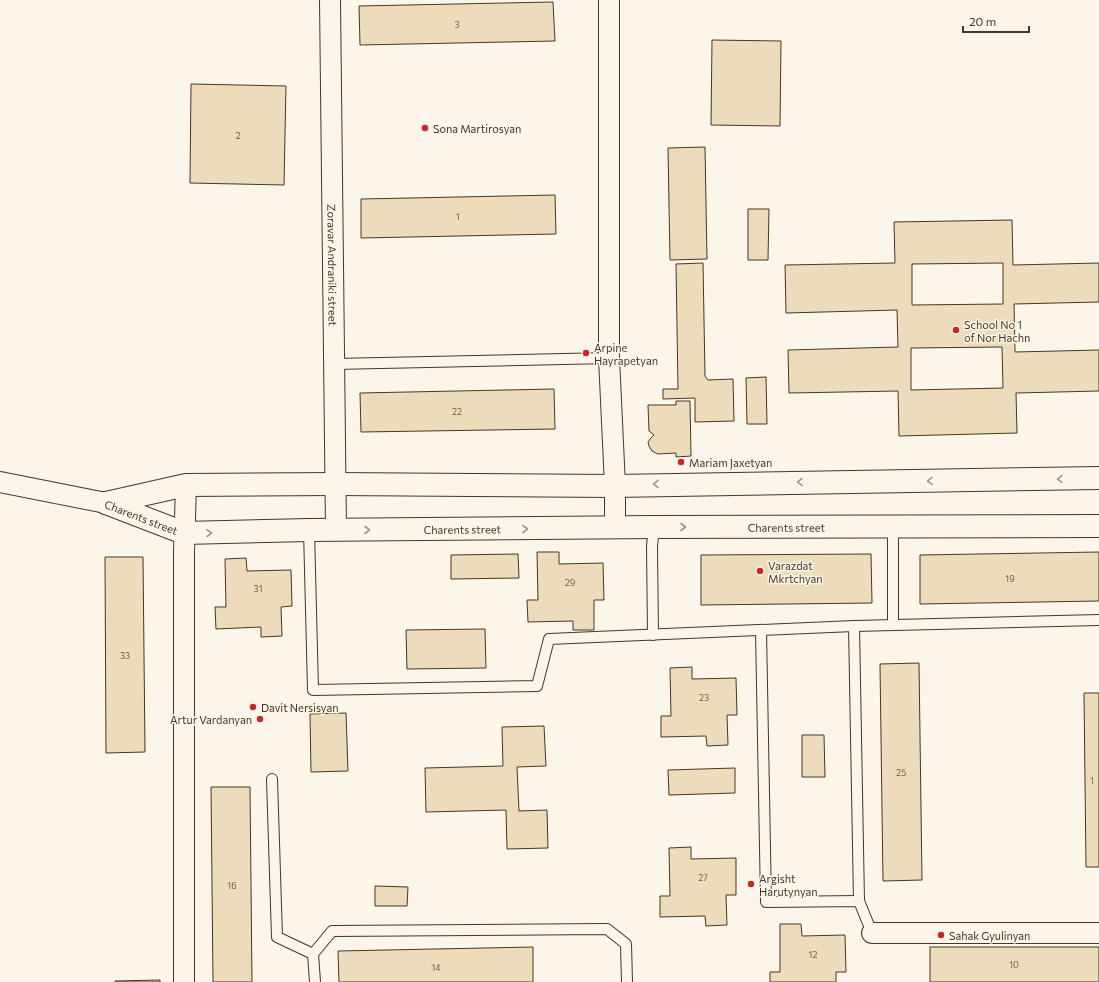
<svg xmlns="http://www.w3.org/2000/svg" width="1099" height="982" viewBox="0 0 1099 982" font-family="Commissioner,sans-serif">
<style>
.building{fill:#ecdcbc;stroke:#4a3520;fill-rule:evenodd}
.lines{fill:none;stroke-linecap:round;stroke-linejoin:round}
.service-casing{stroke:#4a3520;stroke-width:12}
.minor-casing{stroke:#4a3520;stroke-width:22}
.tertiary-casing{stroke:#4a3520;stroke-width:24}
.service{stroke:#fbf6e9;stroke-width:10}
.minor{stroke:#fbf6e9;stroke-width:20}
.tertiary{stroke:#fbf6e9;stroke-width:22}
.oneway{stroke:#a29684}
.poi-dot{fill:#c62828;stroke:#fbf6e9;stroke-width:1.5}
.labels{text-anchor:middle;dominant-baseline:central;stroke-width:3;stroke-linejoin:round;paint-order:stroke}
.number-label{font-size:9px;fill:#725f47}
.poi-label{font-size:11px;fill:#4a3520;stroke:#fbf6e9;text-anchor:start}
.street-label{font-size:11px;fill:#4a3520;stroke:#fbf6e9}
</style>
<rect width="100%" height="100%" fill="#fbf6e9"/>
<g class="building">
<polygon points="553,2 555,41 360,45 359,6"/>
<polygon points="712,40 781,41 780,126 711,125"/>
<polygon points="191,84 286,86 284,185 190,183"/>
<polygon points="705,147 707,259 670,260 668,148"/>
<polygon points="555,195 556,234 361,238 361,199"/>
<polygon points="748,209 769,209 768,260 748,260"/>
<path d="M1012 220 1013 265 1099 263V302L1014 304 1015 352 1099 350V391L1016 393 1017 433 899 436 898 391 789 393 788 350 898 347 897 310 786 313 785 265 895 263 894 222ZM1003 263V304L912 305V264ZM1002 347 1003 388 911 390V348Z"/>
<polygon points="703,263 705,376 708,380 733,379 734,421 695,422 695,398 663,399 663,389 678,389 676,264"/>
<polygon points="766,377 767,424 747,424 746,378"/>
<polygon points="554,389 555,429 361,432 360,393"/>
<polygon points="676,401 690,401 691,456 676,457 676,453 658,454 652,451 649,446 648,442 650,439 654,435 649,431 648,405 676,405"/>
<polygon points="537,552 559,552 559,564 603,563 604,600 594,600 594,630 573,630 573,621 528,622 527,600 538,600"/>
<polygon points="1099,552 1099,601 920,604 920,555"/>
<polygon points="518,554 519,578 451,579 451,555"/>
<polygon points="871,554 872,603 701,605 701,555"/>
<polygon points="105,557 143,557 145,752 106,753"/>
<polygon points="246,558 247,571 291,570 292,606 281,607 282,636 261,637 261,627 216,629 215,607 226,607 225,559"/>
<polygon points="485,629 486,668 407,669 406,630"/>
<polygon points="919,663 922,880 883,881 880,664"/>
<polygon points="692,667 692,679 736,678 737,715 727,715 728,745 707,746 706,736 661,737 661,716 671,716 670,668"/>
<polygon points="1084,693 1099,693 1099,867 1086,867"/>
<polygon points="346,713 348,771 311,772 310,714"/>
<polygon points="544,726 546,766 517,767 519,811 547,810 548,848 507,849 506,810 426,812 425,768 503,766 502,727"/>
<polygon points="802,735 824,735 825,777 802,777"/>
<polygon points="735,768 735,793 669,795 668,770"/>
<polygon points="211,787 250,787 252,982 213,982"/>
<polygon points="691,847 691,859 736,858 736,895 726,895 727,925 706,926 705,916 660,917 660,896 670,896 669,848"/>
<polygon points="375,886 408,887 407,906 375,906"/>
<polygon points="780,924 801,924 802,936 845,935 846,972 836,972 836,982 770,982 770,972 780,972"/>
<polygon points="533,947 533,982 339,982 338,951"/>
<rect x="930" y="947" width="169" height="35"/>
<polygon points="160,980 160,982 115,982 115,981"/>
</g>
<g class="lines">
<defs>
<g id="service">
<polyline points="334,364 609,358"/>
<polyline points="893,527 893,625"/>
<polyline points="309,530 313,690 537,686 549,639 854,626 1099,620"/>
<polyline points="854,626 859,901"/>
<polyline points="761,630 766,902 859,901 872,933"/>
<polyline points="653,635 652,546 654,527"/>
<polyline points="272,779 277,937 313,954"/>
<polyline points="315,982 313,954 332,931 607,929 626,944 627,982"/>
</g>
<g id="minor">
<path id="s1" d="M330 0 336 530"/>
<polyline points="609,0 609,358 615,486 615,528"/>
<polyline points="0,482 106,503"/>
<polyline points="872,933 1099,933"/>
<polyline points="184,982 184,552 186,485"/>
</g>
<g id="tertiary">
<path id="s2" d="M106 503 184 533 309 530 654 527 1099 526"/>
<polyline points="106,503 186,485 335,484 615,486 1099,478"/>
</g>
</defs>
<use href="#service" class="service-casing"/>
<use href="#minor" class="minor-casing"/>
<use href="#tertiary" class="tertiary-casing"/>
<use href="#service" class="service"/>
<use href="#minor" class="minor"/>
<use href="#tertiary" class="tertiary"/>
</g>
<defs><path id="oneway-chevron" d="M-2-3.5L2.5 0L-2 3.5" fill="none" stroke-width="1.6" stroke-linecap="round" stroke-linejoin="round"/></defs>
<g class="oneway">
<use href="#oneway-chevron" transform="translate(1060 479) rotate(179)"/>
<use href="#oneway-chevron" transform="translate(930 481) rotate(179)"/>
<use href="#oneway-chevron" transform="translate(800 482) rotate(179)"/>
<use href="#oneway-chevron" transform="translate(656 484) rotate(179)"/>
<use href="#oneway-chevron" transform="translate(683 527)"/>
<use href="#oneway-chevron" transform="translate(525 529)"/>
<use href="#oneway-chevron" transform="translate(367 530)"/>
<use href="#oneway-chevron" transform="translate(209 533) rotate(-1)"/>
</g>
<g class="poi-dot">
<circle cx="425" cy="128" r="4"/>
<circle cx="956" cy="330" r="4"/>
<circle cx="586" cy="353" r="4"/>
<circle cx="681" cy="462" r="4"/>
<circle cx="760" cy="571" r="4"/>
<circle cx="253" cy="707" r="4"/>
<circle cx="260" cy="719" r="4"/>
<circle cx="751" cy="884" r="4"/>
<circle cx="941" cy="935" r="4"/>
</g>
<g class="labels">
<g class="number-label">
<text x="457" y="24">3</text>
<text x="238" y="135">2</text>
<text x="458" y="216">1</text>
<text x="457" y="411">22</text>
<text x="1010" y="578">19</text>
<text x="570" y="582">29</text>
<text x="258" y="588">31</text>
<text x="125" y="655">33</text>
<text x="704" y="697">23</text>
<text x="901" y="772">25</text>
<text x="1092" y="780">1</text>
<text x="703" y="877">27</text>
<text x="232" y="885">16</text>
<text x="813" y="954">12</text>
<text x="1014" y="964">10</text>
<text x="436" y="967">14</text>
</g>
<g class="poi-label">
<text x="433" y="128">Sona Martirosyan</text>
<text x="964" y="324">School No 1<tspan x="964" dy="13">of Nor Hachn</tspan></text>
<text x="594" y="347">Arpine<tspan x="594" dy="13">Hayrapetyan</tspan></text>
<text x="689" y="462">Mariam Jaxetyan</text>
<text x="768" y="565">Varazdat<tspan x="768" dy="13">Mkrtchyan</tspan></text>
<text x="261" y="707">Davit Nersisyan</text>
<text x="252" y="719" text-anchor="end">Artur Vardanyan</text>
<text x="759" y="878">Argisht<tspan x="759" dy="13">Harutynyan</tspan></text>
<text x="949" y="935">Sahak Gyulinyan</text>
</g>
<g class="street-label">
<text stroke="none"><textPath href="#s1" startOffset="265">Zoravar Andraniki street</textPath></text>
<text stroke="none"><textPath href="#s2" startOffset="38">Charents street</textPath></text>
<text stroke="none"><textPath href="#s2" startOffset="686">Charents street</textPath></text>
<text stroke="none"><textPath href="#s2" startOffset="362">Charents street</textPath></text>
</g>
</g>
<path d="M963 26v6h66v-6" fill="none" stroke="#4a3520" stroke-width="2"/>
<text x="969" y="26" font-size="12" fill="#4a3520" stroke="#fbf6e9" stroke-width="3" paint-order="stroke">20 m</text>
</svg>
